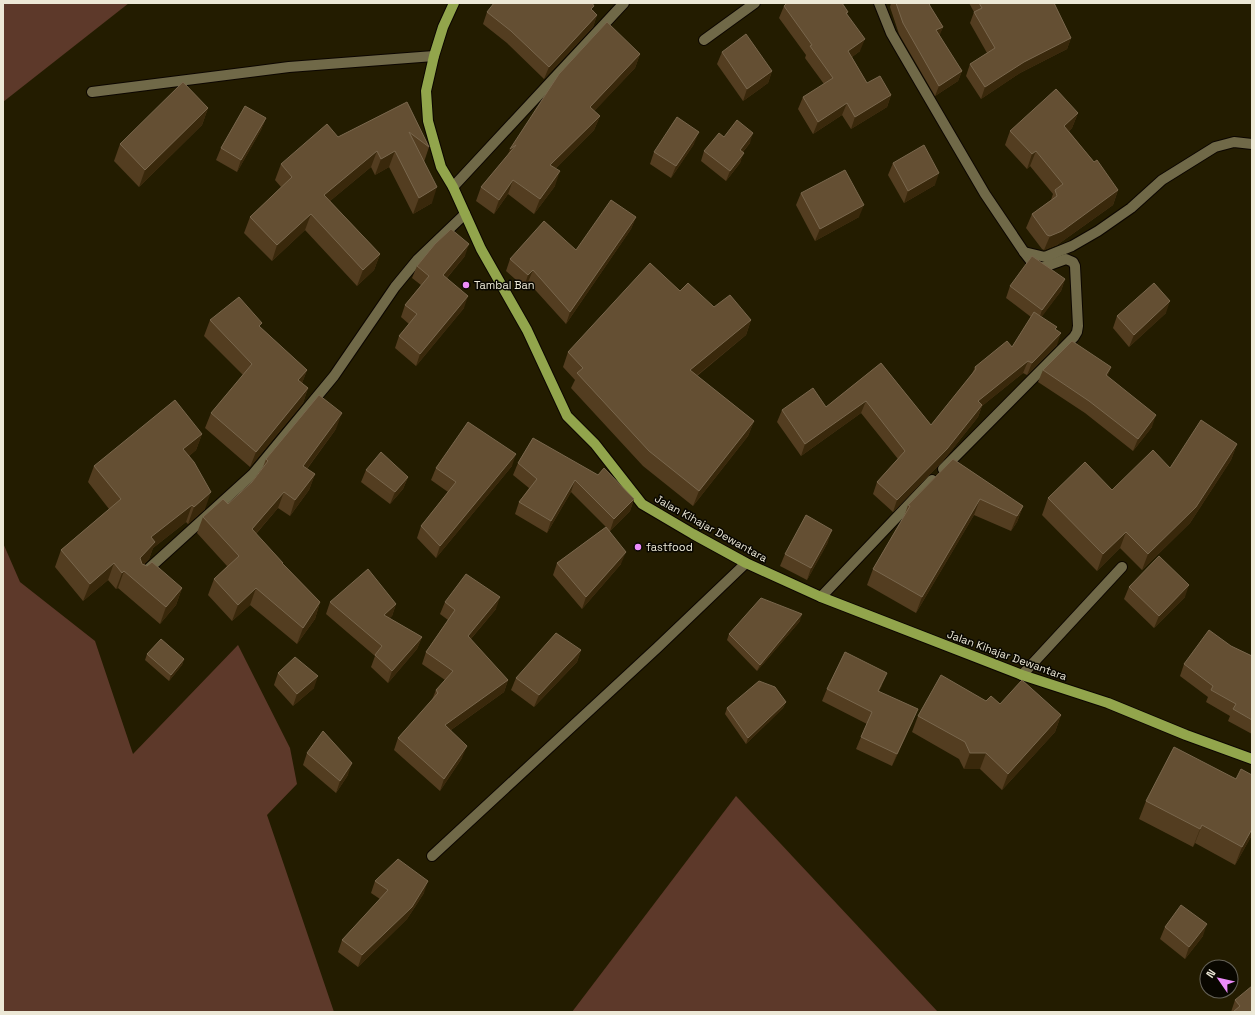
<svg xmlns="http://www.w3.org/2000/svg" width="1255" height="1015" viewBox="0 0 1255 1015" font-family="'Space Grotesk',sans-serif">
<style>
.forest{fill:#5d392a}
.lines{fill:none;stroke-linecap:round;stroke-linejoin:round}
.lane-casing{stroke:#0c0600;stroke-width:12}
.street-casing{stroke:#0c0600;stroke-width:12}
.primary-casing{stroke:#0c0600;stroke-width:12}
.lane{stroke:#706948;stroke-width:10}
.street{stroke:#706948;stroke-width:10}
.primary{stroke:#92a54c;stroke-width:10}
.wall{fill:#533d20}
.shaded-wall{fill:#39280b}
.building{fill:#644f33;stroke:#79674d}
.poi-dot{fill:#ed8cfa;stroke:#090700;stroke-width:1.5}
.labels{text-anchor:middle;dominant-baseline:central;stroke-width:3;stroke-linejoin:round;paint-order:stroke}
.poi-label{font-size:11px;fill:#ece8d6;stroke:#090700;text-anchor:start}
.street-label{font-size:11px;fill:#ece8d6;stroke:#090700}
</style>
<rect width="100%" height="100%" fill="#231c00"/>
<g class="forest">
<polygon points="3,3 129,3 3,102"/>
<polygon points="3,543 20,582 95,641 133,754 238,645 290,748 297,784 267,815 334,1012 3,1012"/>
<polygon points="736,796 938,1012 572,1012"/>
</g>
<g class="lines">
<defs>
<polyline id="lane" points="92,92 289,67 434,56"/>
<g id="street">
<polyline points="879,3 891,33 902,52 985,194 1024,252 1034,265 1041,268 1066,259 1073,262 1075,266 1078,326 1077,332 1074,337 943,469"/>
<polyline points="704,40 755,3"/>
<polyline points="453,187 624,3"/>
<polyline points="1024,252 1045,257 1072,246 1098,231 1131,208 1162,180 1215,147 1234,142 1252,144"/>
<polyline points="145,572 253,474 334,376 395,287 418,259 465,214"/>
<polyline points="821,597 932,480"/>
<polyline points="1022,675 1122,567"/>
<polyline points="432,856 657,648 746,563"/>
</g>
<polyline id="primary" points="454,3 443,27 434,56 426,91 428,121 441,167 453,187 481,249 527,330 567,416 595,444 642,504 693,534 746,563 821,597 1022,675 1108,703 1186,735 1252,759"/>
</defs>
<use href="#lane" class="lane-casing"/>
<use href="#street" class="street-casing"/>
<use href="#primary" class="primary-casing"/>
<use href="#lane" class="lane"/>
<use href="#street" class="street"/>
<use href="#primary" class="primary"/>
</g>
<g class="wall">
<polygon points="891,3 929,3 930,6 943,27 939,35 962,71 958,81 935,96 899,34 890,7"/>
<polygon points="969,3 1054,3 1071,38 1067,49 1020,73 981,99 966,76 970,64 987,53 970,23 974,12"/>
<polygon points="784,6 848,12 847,14 860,51 852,57 867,83 891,95 887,107 851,129 842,115 813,134 798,109 803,97 824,84 805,58 806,55 779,18"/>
<polygon points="593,10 597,15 593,27 544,79 507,43 483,24 487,12"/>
<polygon points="722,52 772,71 768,83 743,101 717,64"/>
<polygon points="640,54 635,68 594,111 600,116 594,130 556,168 555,186 534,214 508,194 494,214 476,201 481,187 508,155 510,149"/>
<polygon points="407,102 429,147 424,162 432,203 413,214 389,167 375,175 371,167 330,201 380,254 374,270 357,286 305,230 272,261 244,233 250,217 281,187 275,180 281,164 338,137"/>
<polygon points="208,108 202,125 139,187 114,161 120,144"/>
<polygon points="1078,113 1072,128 1069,131 1094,162 1118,190 1113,205 1057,245 1044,250 1042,249 1026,228 1032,214 1051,200 1053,194 1030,166 1027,169 1005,145 1010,131"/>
<polygon points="266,118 261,130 237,172 216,160 221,148"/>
<polygon points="724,137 750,143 743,152 740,163 726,181 701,161 704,151"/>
<polygon points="694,144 671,178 650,164 654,152"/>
<polygon points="893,163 935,185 904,203 888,175"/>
<polygon points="801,193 859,217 815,241 796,205"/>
<polygon points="636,217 631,229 566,324 528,282 524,287 506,271 510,259 576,250"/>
<polygon points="465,256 447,278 464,308 416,366 395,348 399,336 409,324 401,317 405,305 421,285 412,278 417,266"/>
<polygon points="1065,279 1061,291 1041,317 1056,330 1057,345 1027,375 1023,373 982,406 978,417 943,461 893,512 873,494 877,482 898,459 861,413 801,456 777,422 782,410 826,407 881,363 931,425 972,374 975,367 1012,347 1031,317 1006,298 1010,286"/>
<polygon points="680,291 714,307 751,320 746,335 697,376 754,421 748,436 693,506 643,466 571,388 575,380 563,367 568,352"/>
<polygon points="1166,313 1129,347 1113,328 1117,316"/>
<polygon points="210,320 260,327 307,370 302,383 308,388 303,403 250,467 205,428 211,413 243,375 204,336"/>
<polygon points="1043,370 1108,377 1152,427 1133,451 1085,413 1038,382"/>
<polygon points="336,429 307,469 315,474 309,490 290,516 278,508 256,534 283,563 283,564 320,602 315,619 297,644 250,605 232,621 208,595 214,579 227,566 197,533 203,517 228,504 252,482 263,467 266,459"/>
<polygon points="202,434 196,450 189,456 205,509 188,524 186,522 153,548 149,559 144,564 182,588 176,605 160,624 118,588 116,589 108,580 83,601 55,567 61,550 109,509 88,482 94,466"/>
<polygon points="533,438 634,499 630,511 610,531 621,564 582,609 553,575 557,563 606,527 571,492 547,533 515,514 519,502 529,488 513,475 518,463"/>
<polygon points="1237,444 1231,460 1190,523 1142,570 1120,548 1097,571 1042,515 1048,498 1112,490 1170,468"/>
<polygon points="953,459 1023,506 1017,522 1011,531 974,515 916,613 867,585 873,569 904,517 908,505"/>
<polygon points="512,466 436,558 417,538 421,526 448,492 431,480 436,468"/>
<polygon points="366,470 408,477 403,489 390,504 361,482"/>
<polygon points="828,542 807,580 780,566 785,554"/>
<polygon points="1129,587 1185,597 1154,628 1124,599"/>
<polygon points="330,602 396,604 392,616 389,618 422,637 417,649 388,683 371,667 375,656 326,614"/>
<polygon points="445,602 496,609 470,640 508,680 504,692 451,730 462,758 440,791 394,750 398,738 432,700 436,690 445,680 422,664 426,652 448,620 440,614"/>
<polygon points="800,621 757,671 727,640 729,634"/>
<polygon points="1231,646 1252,656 1252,734 1228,721 1230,716 1206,702 1208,697 1180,676 1184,664"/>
<polygon points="581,650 577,662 534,707 511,690 516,678"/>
<polygon points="147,654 184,659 182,665 169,681 145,660"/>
<polygon points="278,673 314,688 293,706 274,685"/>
<polygon points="882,685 879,691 913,721 892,766 856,749 861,737 867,724 822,701 827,689"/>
<polygon points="986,701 1061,715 1055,732 1002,790 980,769 964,769 959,759 912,732 918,716"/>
<polygon points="786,702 783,708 746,744 725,714 727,708"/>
<polygon points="307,753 348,775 336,793 303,765"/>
<polygon points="1252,775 1252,835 1235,865 1195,843 1193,847 1139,819 1146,801"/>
<polygon points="375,881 424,893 407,919 358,967 338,952 342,940 380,899 371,893"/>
<polygon points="1165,927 1203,936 1185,959 1160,939"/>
<polygon points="1235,1000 1252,1012 1231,1012"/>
</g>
<g class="shaded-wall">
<polygon points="597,15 593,27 544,79 549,67"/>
<polygon points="943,27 939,37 936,30"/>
<polygon points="1071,38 1067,49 1020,73 981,99 985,87 1024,62"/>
<polygon points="865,39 860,51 844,63 848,51"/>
<polygon points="640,54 635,68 585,121 590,107"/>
<polygon points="772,71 768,83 743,101 747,89"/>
<polygon points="962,71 958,81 935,96 939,86"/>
<polygon points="891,95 887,107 851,129 855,117"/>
<polygon points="847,103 842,115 813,134 818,122"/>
<polygon points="208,108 202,125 139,187 145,170"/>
<polygon points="1078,113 1072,128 1059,140 1064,126"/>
<polygon points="600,116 594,130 545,179 550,165"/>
<polygon points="266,118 261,130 237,172 241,160"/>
<polygon points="699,132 694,144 671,178 676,166"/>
<polygon points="753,133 750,143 736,160 740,150"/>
<polygon points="516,145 505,163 510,149"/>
<polygon points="377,151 371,167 318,211 324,195"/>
<polygon points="395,151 389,167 375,175 381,159"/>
<polygon points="1036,151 1030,166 1027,169 1032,154"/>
<polygon points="744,153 740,163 726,181 730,171"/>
<polygon points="560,171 555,186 534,214 540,199"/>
<polygon points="939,173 935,185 904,203 908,191"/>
<polygon points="513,180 508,194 494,214 499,200"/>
<polygon points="437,187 432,203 413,214 419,198"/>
<polygon points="1118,190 1113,205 1057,245 1044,250 1050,236"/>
<polygon points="864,205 859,217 815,241 820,229"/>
<polygon points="311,214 305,230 272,261 277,245"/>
<polygon points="636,217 631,229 566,324 570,312"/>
<polygon points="469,244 465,256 439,287 443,275"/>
<polygon points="380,254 374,270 357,286 363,270"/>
<polygon points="533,270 528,282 524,287 528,275"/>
<polygon points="1065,279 1061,291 1038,322 1042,310"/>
<polygon points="468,296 464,308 416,366 420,354"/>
<polygon points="1170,301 1166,313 1129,347 1134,335"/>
<polygon points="751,320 746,335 685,385 690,370"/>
<polygon points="1061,333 1057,345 1027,375 1032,363"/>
<polygon points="1028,361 1023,373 982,406 978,417 943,461 893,512 897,500 978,401"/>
<polygon points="1111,367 1107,379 1106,375"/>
<polygon points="307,370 301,386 298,380"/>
<polygon points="308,388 303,403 250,467 256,452"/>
<polygon points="866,401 861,413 801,456 805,444"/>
<polygon points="342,413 336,429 297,482 303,466"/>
<polygon points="1156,415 1152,427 1133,451 1138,439"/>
<polygon points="754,421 748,436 693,506 699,491"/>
<polygon points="202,434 196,450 177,466 183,449"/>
<polygon points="1237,444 1231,460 1190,523 1142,570 1148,554"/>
<polygon points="516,454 512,466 436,558 440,546"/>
<polygon points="315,474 309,490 290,516 295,500"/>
<polygon points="408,477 403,489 390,504 395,492"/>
<polygon points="575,480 571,492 547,533 551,521"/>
<polygon points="211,492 205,509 188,524 194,507"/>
<polygon points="284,492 278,508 246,545 252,529"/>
<polygon points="634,499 630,511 610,531 614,519"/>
<polygon points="980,499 974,515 916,613 922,597"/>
<polygon points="192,505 186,522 153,548 149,559 134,574 140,558 151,537"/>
<polygon points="1023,506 1017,522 1011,531 1017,516"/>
<polygon points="832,530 828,542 807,580 811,568"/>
<polygon points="1126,532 1120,548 1097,571 1103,554"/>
<polygon points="626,552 621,564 582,609 586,597"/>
<polygon points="114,563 108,580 83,601 90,584"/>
<polygon points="124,571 118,588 116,589 122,573"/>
<polygon points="1189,585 1185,597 1154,628 1159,616"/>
<polygon points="182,588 176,605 160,624 166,607"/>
<polygon points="256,588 250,605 232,621 238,605"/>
<polygon points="500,597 496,609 463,648 468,636"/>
<polygon points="320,602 315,619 297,644 303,628"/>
<polygon points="396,604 392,616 380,627 384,615"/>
<polygon points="802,614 800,621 757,671 760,665"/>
<polygon points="422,637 417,649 388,683 392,671"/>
<polygon points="581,650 577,662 534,707 539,695"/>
<polygon points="184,659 182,665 169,681 171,675"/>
<polygon points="887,673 882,685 873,703 878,691"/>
<polygon points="318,676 314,688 293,706 297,694"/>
<polygon points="508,680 504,692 441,737 445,725"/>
<polygon points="786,702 783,708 746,744 748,738"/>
<polygon points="918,709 913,721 892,766 897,754"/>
<polygon points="1061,715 1055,732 1002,790 1008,774"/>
<polygon points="467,746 462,758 440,791 444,779"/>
<polygon points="970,753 986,753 980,769 964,769"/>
<polygon points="352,763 348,775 336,793 340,781"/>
<polygon points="1202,825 1195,843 1193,847 1200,829"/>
<polygon points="1252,829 1252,835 1235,865 1242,847"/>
<polygon points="428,881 424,893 407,919 358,967 362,955"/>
<polygon points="1207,924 1203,936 1185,959 1189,947"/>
</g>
<g class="building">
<polygon points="494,3 592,3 594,6 591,9 597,15 549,67 511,31 487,12"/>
<polygon points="787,3 842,3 848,12 846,13 865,39 848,51 867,83 880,76 891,95 855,117 847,103 818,122 803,97 833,78 810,46 812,45 784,6"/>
<polygon points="896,3 929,3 930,6 943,27 936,30 962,71 939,86 903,23"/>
<polygon points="979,3 1054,3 1071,38 1024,62 985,87 970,64 995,48 974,12 982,8"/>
<polygon points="607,22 640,54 590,107 600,116 550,165 560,171 540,199 513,180 499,200 481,187 516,145 510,149 559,74"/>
<polygon points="746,34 772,71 747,89 722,52"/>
<polygon points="183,82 208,108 145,170 120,144"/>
<polygon points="1056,89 1078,113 1064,126 1094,162 1097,160 1118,190 1062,231 1050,236 1047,235 1032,214 1057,196 1055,190 1063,184 1036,151 1032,154 1010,131"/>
<polygon points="407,102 429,147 409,132 437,187 419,198 395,151 381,159 377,151 324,195 380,254 363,270 311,214 277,245 250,217 292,177 281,164 327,124 338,137"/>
<polygon points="245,106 266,118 241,160 221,148"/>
<polygon points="677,117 699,132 676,166 654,152"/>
<polygon points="737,120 753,133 740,150 744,153 730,171 704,151 719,133 724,137"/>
<polygon points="924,145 939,173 908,191 893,163"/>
<polygon points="845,170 864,205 820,229 801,193"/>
<polygon points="611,200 636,217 570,312 533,270 528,275 510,259 544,221 576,250"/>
<polygon points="451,229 469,244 443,275 468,296 420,354 399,336 417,314 405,305 429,276 417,266 435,244"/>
<polygon points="1032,256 1065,279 1042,310 1010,286"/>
<polygon points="650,263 680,291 688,283 714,307 730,295 751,320 690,370 754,421 699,491 649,451 577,373 583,368 568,352"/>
<polygon points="1154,283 1170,301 1134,335 1117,316"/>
<polygon points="239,297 262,323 259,326 307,370 298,380 308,388 256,452 211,413 252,364 210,320"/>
<polygon points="1034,312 1057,327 1055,329 1061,333 1032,363 1028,361 978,401 982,405 947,449 897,500 877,482 905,451 866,401 805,444 782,410 813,388 826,407 881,363 931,425 976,369 975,367 1007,341 1012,347"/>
<polygon points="1072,341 1111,367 1106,375 1156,415 1138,439 1089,401 1043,370"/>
<polygon points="319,395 342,413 303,466 315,474 295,500 284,492 252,529 283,563 282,563 320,602 303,628 256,588 238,605 214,579 239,556 203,517 223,499 228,504 252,482 268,461 266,459"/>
<polygon points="175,400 202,434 183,449 194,462 211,492 194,507 192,505 151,537 155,542 140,558 142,564 147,566 152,562 182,588 166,607 124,571 122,573 114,563 90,584 61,550 121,499 94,466"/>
<polygon points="1201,420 1237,444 1196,507 1148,554 1126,532 1103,554 1048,498 1085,462 1112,490 1153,450 1170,468"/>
<polygon points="468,422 516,454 440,546 421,526 456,482 436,468"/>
<polygon points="533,438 598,475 604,468 634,499 614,519 575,480 551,521 519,502 537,479 518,463"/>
<polygon points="381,452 408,477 395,492 366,470"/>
<polygon points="953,459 1023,506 1017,516 980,499 922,597 873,569 910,506 908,505"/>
<polygon points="806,515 832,530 811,568 785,554"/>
<polygon points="606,527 626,552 586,597 557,563"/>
<polygon points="1159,556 1189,585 1159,616 1129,587"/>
<polygon points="368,569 396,604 384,615 422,637 392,671 375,655 382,646 330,602"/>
<polygon points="466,574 500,597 468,636 508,680 445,725 467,746 444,779 398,738 438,693 436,690 453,671 426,652 455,610 445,602"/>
<polygon points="761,598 802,614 760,665 729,634"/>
<polygon points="1209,630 1231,646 1252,656 1252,720 1233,709 1236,704 1211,690 1213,686 1184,664"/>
<polygon points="556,633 581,650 539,695 516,678"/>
<polygon points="161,639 184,659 171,675 147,654"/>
<polygon points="845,652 887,673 878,691 918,709 897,754 861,737 872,712 827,689"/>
<polygon points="295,657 318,676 297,694 278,673"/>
<polygon points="941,675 986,701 991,696 1000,704 1022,680 1061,715 1008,774 986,753 970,753 965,742 918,716"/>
<polygon points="759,681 775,687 786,702 748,738 727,708"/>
<polygon points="323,731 352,763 340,781 307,753"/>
<polygon points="1174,747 1236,779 1241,769 1252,775 1252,829 1242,847 1202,825 1200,829 1146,801"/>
<polygon points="398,859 428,881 412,907 362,955 342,940 388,890 375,881"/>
<polygon points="1181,905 1207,924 1189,947 1165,927"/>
<polygon points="1252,986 1252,1012 1233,1012 1240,1006 1235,1000"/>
</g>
<g class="poi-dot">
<circle cx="466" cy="285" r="4"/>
<circle cx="638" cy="547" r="4"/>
</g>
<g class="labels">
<g class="poi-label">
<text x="474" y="285">Tambal Ban</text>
<text x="646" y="547">fastfood</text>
</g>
<g class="street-label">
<text transform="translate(711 528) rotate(29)">Jalan Kihajar Dewantara</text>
<text transform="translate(1007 655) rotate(20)">Jalan Kihajar Dewantara</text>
</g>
</g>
<rect width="1255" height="1015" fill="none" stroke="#ece8d6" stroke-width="8"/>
<g transform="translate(1219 979) rotate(304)"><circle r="19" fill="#090700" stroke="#646156"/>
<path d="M0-3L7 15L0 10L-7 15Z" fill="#ed8cfa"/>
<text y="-6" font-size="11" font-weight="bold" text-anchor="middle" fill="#ece8d6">N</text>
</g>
</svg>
